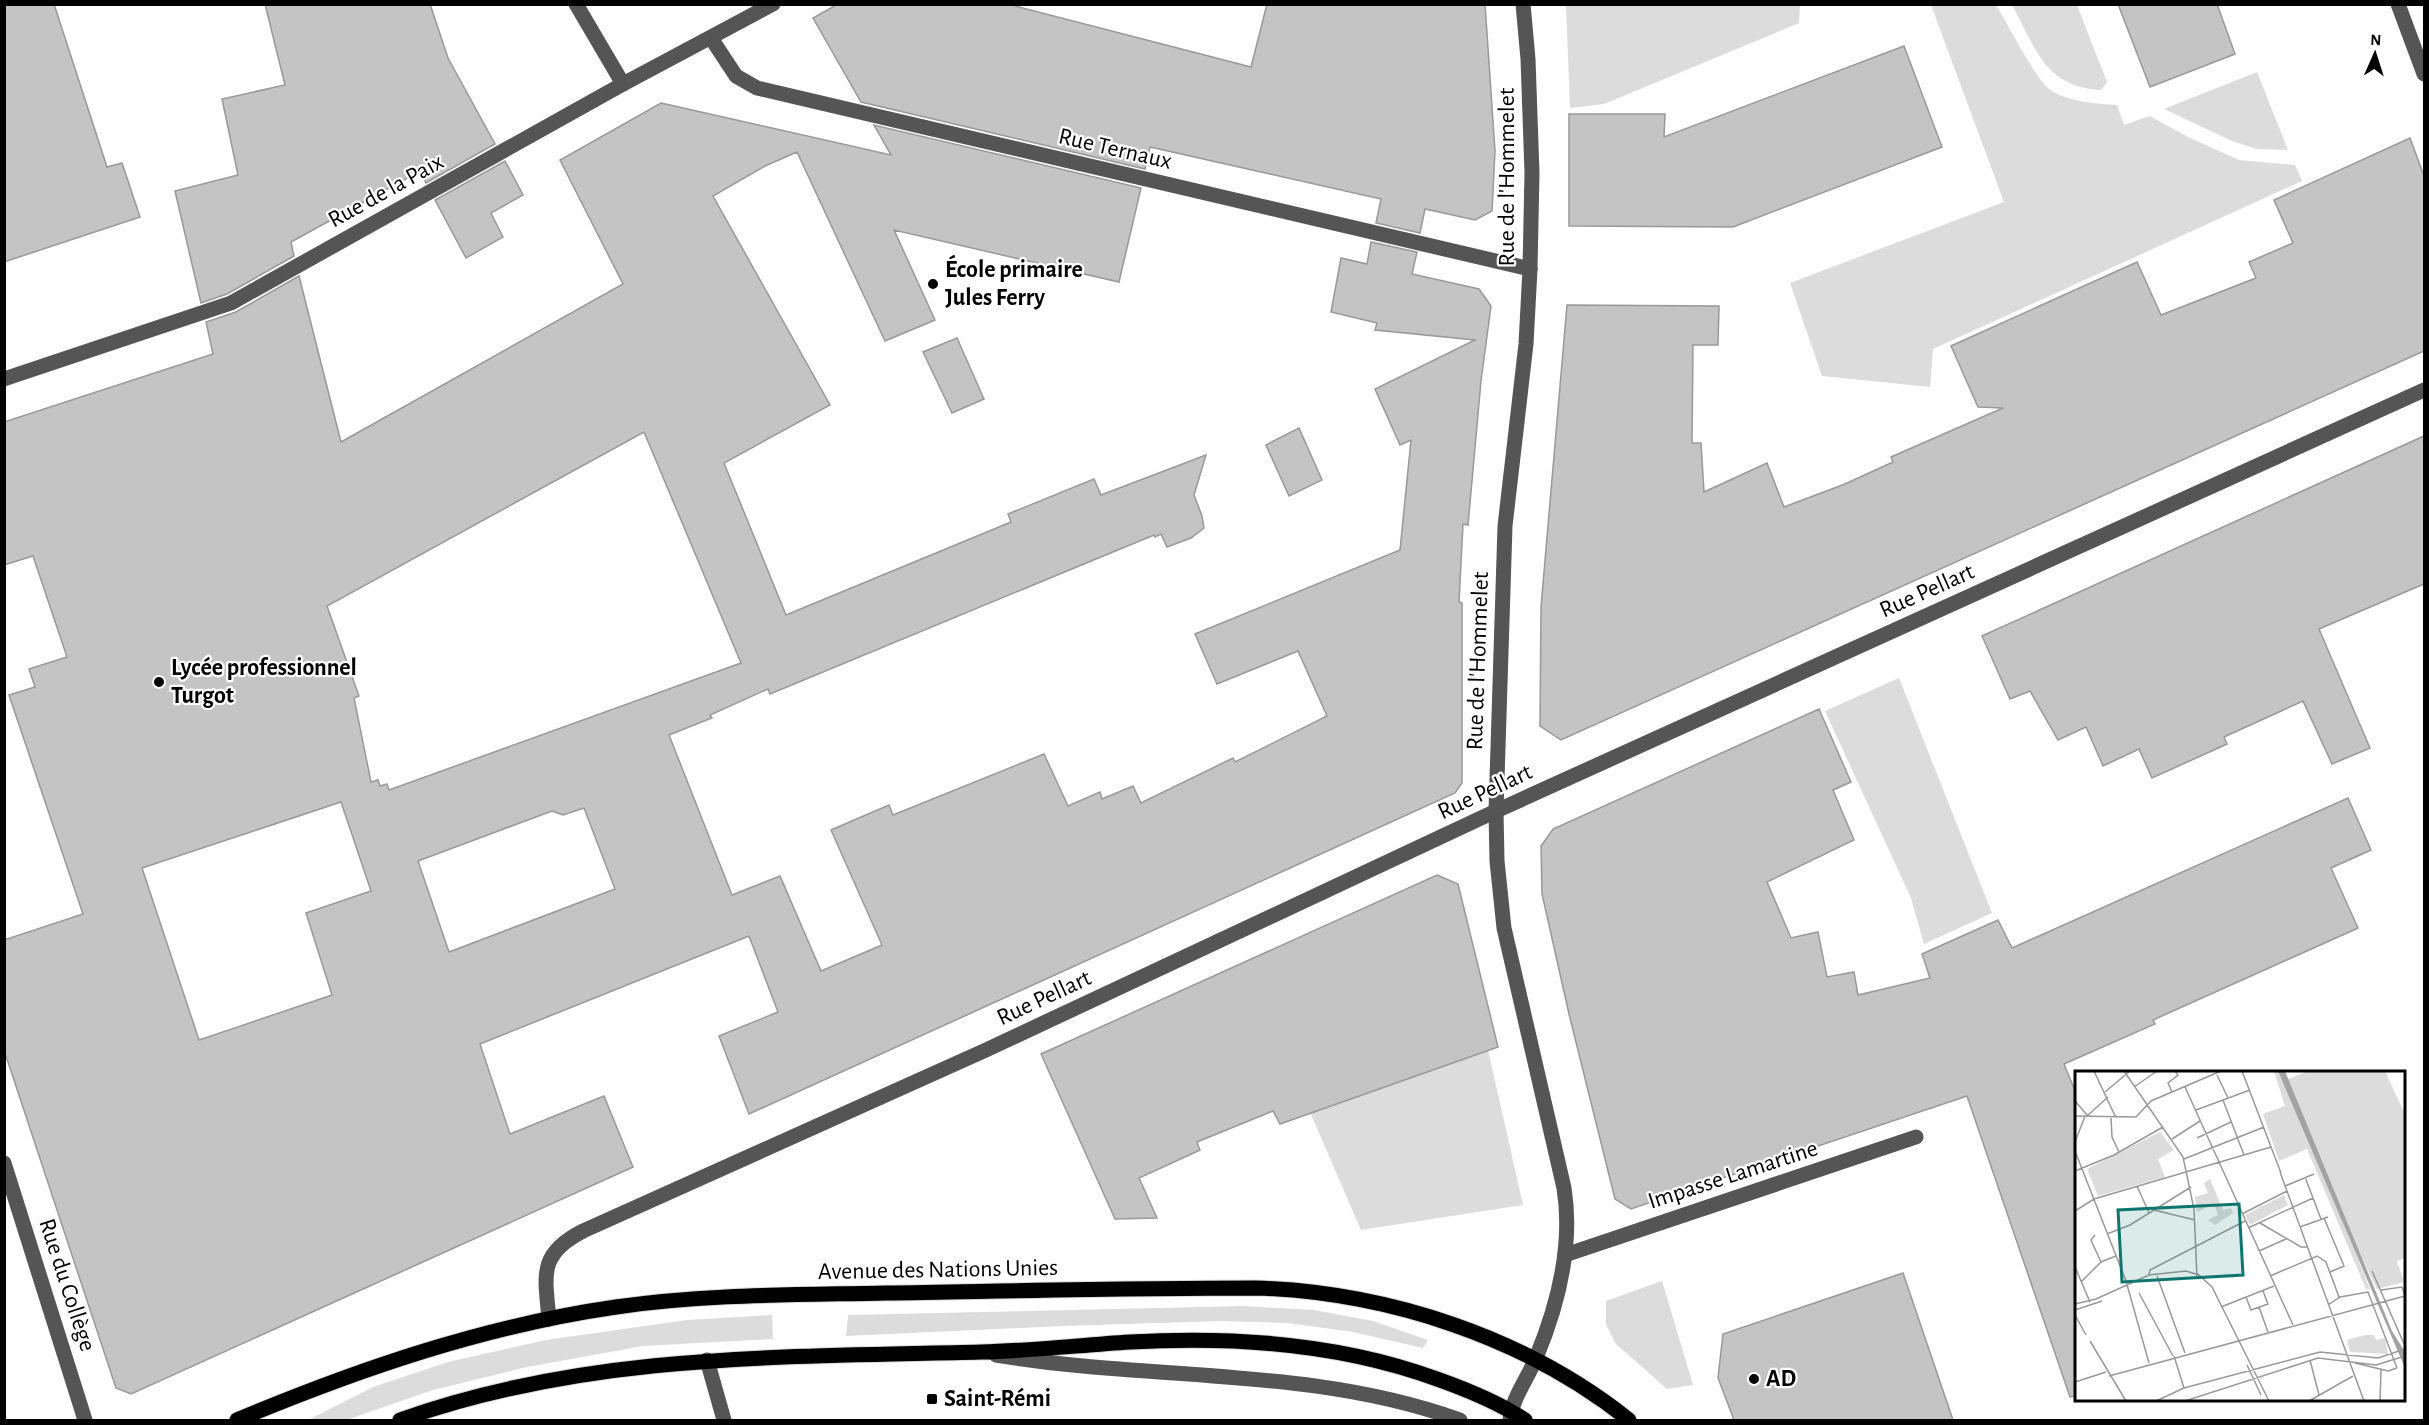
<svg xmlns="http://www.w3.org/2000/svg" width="2429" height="1425" viewBox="0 0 2429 1425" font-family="'Alegreya Sans',sans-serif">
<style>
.green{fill:#dcdcdc}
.building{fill:#c4c4c4;stroke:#999;stroke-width:1.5;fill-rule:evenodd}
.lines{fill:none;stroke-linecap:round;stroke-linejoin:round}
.major-casing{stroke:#dbdbdb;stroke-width:17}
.minor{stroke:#555;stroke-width:15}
.major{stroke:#000;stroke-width:15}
.poi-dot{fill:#000;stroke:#fff;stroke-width:2}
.labels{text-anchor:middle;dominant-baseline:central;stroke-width:4.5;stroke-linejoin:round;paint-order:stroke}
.street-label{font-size:24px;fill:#000;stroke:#fff}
.poi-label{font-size:24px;font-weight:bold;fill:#000;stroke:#fff;text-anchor:start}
.inset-road{fill:none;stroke:#999;stroke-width:1.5}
.view{fill:#0f766e;fill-opacity:0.15;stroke:#0f766e;stroke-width:3}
.inset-edge{fill:none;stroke:#000;stroke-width:3}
</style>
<rect width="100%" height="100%" fill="#fff"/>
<g class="green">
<polygon points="1566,5 1800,5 1799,23 1604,104 1570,108"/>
<path d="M1931 5H1996C2008 24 2033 75 2049 89 2064 101 2097 104 2117 105L2124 125 2150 116 2188 137 2239 160 2295 165 2302 181 1933 349 1930 387 1822 376 1790 283 2004 202Z"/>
<path d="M2012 5H2077L2107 82 2101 90C2044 87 2036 48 2012 5Z"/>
<polygon points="2257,72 2288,150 2257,149 2232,141 2164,109"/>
<polygon points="1899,678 1992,913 1924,944 1911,898 1825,711"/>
<polygon points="1488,1050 1523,1205 1361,1230 1310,1112"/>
<polygon points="1662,1281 1693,1385 1667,1389 1615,1343 1606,1324 1606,1301"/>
<polygon points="1243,1306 1314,1310 1373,1321 1428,1340 1423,1348 1353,1332 1288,1323 1222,1321 1062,1326 846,1336 848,1315"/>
<polygon points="772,1315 773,1339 643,1346 527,1367 433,1390 346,1420 308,1420 373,1387 448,1362 546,1340 687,1320"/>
</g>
<g class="building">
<polygon points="4,4 54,4 107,167 122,163 140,217 4,262"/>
<polygon points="265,4 430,4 448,58 495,144 426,183 420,171 291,242 294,256 227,294 201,303 175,191 238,175 222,99 285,85"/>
<polygon points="838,4 1007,4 1251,67 1267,4 1485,4 1495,151 1492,211 1475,220 1425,209 1420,233 1376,223 1381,199 1150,147 1145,169 861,102 813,18"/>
<polygon points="2118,4 2217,4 2235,54 2150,87"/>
<polygon points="1904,46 1942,147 1733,227 1569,226 1569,114 1665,114 1664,137"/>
<path d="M661 103 891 155 874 125 1141 188 1119 282 894 230 935 320 885 341 797 152 765 166 713 196 830 405 724 463 786 615 1011 522 1008 514 1094 479 1101 495 1206 455 1194 495 1202 516 1204 528 1191 538 1167 547 1161 534 1155 537 1154 535 770 694 768 689 710 715 712 718 669 735 732 895 780 876 821 971 882 945 831 830 889 805 893 815 1044 754 1068 806 1100 792 1102 799 1133 786 1141 803 1233 758 1235 762 1327 716 1298 651 1217 684 1195 634 1400 550 1411 440 1400 445 1375 389 1475 340 1375 330 1377 323 1331 312 1341 258 1367 264 1371 242 1417 252 1412 274 1479 289 1491 306 1481 381 1468 525 1463 524 1459 602 1462 603V783L1455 793 749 1114 719 1036 778 1012 749 936 480 1044 510 1134 604 1096 633 1167 131 1394 116 1388 4 1050V940L83 914 9 695 35 687 29 669 67 657 33 556 4 565V422L213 354 206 322 236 312 299 276 341 442 623 284 560 160ZM644 432 741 663 389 790 387 784 380 786 378 780 371 782 354 698 359 696 327 606ZM341 802 371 891 306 913 332 995 199 1040 142 868ZM584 808 615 889 449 952 418 861 552 811 563 815Z"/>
<polygon points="2410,138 2424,176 2424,351 1561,740 1540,726 1541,607 1567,305 1719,306 1718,345 1693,345 1692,443 1701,443 1704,492 1767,463 1784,507 1845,484 1893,462 1891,457 2003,408 1978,407 1951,346 2137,262 2161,315 2256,278 2249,262 2293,243 2274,200"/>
<polygon points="505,161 523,195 491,213 503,237 466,258 435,200"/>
<polygon points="957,338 984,399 952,413 923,352"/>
<polygon points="1299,428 1322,480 1289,496 1266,445"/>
<polygon points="2424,436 2424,584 2319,629 2370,748 2332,764 2303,701 2224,737 2227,744 2152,778 2139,749 2103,766 2086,727 2058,740 2030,691 2010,699 1982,636"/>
<polygon points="1819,709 1851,782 1833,790 1854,840 1767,882 1791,938 1818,932 1827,977 1854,972 1858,995 1930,978 1922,954 1998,920 2012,948 2348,798 2371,850 2331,868 2358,928 2153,1020 2155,1024 2064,1064 2076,1093 2076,1396 2070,1397 1967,1096 1631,1209 1615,1199 1569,1014 1542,894 1541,846 1553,829"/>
<polygon points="1437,875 1458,884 1498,1047 1280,1124 1273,1111 1197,1142 1200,1150 1139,1178 1157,1218 1115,1219 1041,1054"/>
<polygon points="1903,1273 1953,1420 1734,1420 1718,1378 1723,1334"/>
</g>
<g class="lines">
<defs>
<g id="major">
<path d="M237 1420C359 1369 484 1326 616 1307 705 1294 796 1295 886 1293 1009 1291 1132 1288 1256 1288 1387 1292 1525 1337 1629 1420"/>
<path d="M400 1420C587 1353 786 1357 981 1352 1031 1351 1081 1345 1130 1342 1234 1336 1339 1343 1437 1379 1468 1390 1498 1402 1525 1420"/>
</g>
</defs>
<use href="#major" class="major-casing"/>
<g class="minor">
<polyline points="576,4 623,84"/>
<polyline points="2398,4 2424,74"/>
<polyline points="711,38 736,76 757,88 1530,269"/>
<polyline points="4,379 231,303 623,84 773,4"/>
<polyline points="4,1163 85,1420"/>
<polyline points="1565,1255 1916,1137"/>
<path d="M549 1319C545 1275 538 1254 583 1231L986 1050 1496 811 2424 390"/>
<path d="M996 1355C1151 1381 1310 1366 1460 1420"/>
<polyline points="707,1360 724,1420"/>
<path d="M1510 1420C1512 1398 1528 1378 1536 1358 1558 1305 1573 1244 1564 1188L1504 928 1497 861 1496 811 1505 526 1526 344 1530 269 1532 173 1528 59 1523 4"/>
</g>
<use href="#major" class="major"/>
</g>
<g class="poi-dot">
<circle cx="933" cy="284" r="6"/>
<circle cx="159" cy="682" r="6"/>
<circle cx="1754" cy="1379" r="6"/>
<rect x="926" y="1393" width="12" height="12" rx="3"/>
</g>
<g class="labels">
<g class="street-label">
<text transform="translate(1115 149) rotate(13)">Rue Ternaux</text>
<text transform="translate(1507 177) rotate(-90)">Rue de l'Hommelet</text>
<text transform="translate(386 191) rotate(-29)">Rue de la Paix</text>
<text transform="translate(1927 591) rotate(-24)">Rue Pellart</text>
<text transform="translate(1478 661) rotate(-88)">Rue de l'Hommelet</text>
<text transform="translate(1485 792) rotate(-25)">Rue Pellart</text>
<text transform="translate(1044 998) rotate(-25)">Rue Pellart</text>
<text transform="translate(1733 1175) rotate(-18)">Impasse Lamartine</text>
<text transform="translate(938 1270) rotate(-1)">Avenue des Nations Unies</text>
<text transform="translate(67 1285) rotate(72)">Rue du Collège</text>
</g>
<g class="poi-label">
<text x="945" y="270">École primaire<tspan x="945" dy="28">Jules Ferry</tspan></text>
<text x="171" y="668">Lycée professionnel<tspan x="171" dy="28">Turgot</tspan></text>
<text x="1766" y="1379">AD</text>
<text x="944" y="1399">Saint-Rémi</text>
</g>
</g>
<g transform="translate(2075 1071)">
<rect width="330" height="330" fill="#fff"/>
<path d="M199 0H203L240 82 295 218H291L232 78 204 90 188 43 210 35ZM233 0H310L330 43V187L322 190 329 211 302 218 286 185 213 8ZM85 61 99 79 83 88 90 106 23 125 12 98ZM135 108 148 139 156 137 158 142 140 154 133 149 143 144 139 133 122 141 120 126 133 122 129 112ZM209 124 213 134 175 154 170 144ZM290 264H299L301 269 310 267 313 283 275 281 272 269Z" fill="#dcdcdc"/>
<path d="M203 0H210L317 260 330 281V297Z" fill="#a3a3a3"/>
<path class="inset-road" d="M19 0 41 47M49 0 108 86 119 138 122 206M167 0 206 102M142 4 153 27M59 16 82 0M110 16 218 254M30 21 55 0M97 21 93 12 103 4 100 0M148 29 169 84M0 30 12 44M121 39 175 19M0 45 61 46 76 30 146 0M12 45 33 26M36 47 37 66 44 81M122 67 156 51M97 68 125 50M0 71 10 45M0 80 51 210 74 292M109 88 189 56M0 100 39 84 88 56M205 101 289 330M230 106 246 148M62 115 74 142M210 115 239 103M79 139 120 149M0 140 19 128 196 76M167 143 212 120M249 147 269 195 255 201M185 152 226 176H232M225 156 253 146M173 157 238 127M32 163 55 154 116 116M20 164 16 169 26 191M184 180 211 168M0 196 15 231M297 200 330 275M74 204 75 199 170 150M82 205 110 282M195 205 242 185 251 191 264 226M6 211 26 191 41 185M306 219 327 216 330 225M64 222 98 285M171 226 176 239 193 233 188 220M0 233 21 228 74 204 111 200 124 204 137 216 194 330M253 234 265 226 293 221 322 297M146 236 199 215M184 236 193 261M0 239 27 230M0 244 11 264M15 270 51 330M99 285 109 317M235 289 244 324M280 292 313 300 322 297M172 294 186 324M34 305 330 225M0 311 31 301M81 330 109 317 245 281 303 287 330 278M110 330 243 287 301 294 330 285M234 330 278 305M305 330 306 299"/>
<path class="view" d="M164 133 168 204 47 211 43 139Z"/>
<rect width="330" height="330" class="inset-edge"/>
</g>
<rect width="2429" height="1425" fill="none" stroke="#000000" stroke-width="12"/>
<g transform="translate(2375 54) rotate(3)" stroke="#ffffff" stroke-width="4.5" paint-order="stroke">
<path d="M0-4.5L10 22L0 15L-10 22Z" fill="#000000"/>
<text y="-9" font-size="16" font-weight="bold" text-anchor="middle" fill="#000000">N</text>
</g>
</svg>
